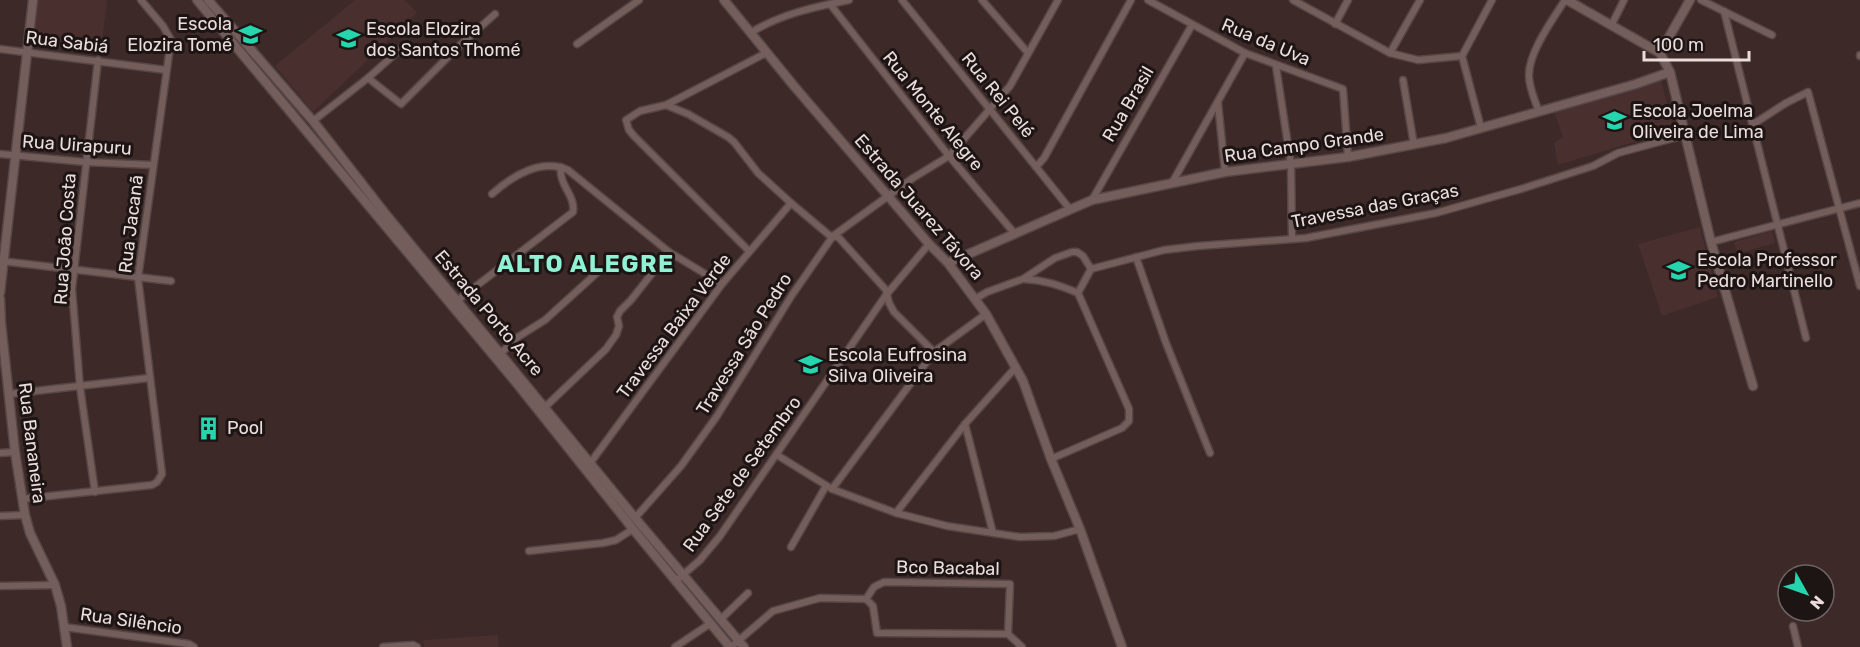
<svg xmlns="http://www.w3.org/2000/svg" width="1860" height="647" viewBox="0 0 1860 647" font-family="Rubik,sans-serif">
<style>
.built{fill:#492f2d}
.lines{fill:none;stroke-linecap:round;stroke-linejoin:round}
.street-casing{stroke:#564646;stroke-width:9}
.secondary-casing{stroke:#564646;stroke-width:11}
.street{stroke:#745e5c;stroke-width:6}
.secondary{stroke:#745e5c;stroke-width:8}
.labels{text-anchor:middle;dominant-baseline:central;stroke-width:6;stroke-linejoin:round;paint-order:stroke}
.poi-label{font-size:18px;fill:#eadddc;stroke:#1d1414;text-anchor:start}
.street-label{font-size:18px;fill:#eadddc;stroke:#1d1414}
.district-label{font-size:24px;font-weight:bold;letter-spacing:1.5px;fill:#91f1d4;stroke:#1d1414}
</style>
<rect width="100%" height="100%" fill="#3c2928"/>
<g class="built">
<polygon points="38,0 107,0 101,53 33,45"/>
<polygon points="355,0 405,0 417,13 313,112 275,66"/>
<polygon points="1661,80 1674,130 1558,165 1554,143 1563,137 1554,111"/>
<polygon points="1700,227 1718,297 1662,316 1638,244"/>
<polygon points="1772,231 1775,243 1737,254 1734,242"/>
<polygon points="498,635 498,647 424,647 423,640"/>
</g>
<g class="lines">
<defs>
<g id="street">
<polyline points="902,0 1069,208"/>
<polyline points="982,0 1028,53"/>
<polyline points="1148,0 1245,53 1343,89 1348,157"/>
<polyline points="1293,0 1390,53 1418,60 1462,56"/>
<polyline points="1701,0 1772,35"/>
<polyline points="830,4 949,156 1015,234"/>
<polyline points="1724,11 1806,338"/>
<polyline points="1335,24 1348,0"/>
<polyline points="1611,26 1624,0"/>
<path d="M750 33C781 14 814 7 849 0"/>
<polyline points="577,44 639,0"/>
<polyline points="0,49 166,70"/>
<polyline points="1390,53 1420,0"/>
<polyline points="1860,55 1860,56"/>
<polyline points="1462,56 1481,128"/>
<polyline points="1462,56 1492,0"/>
<polyline points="1276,66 1291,165 1292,239"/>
<polyline points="368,78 401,104 459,46 495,14"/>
<polyline points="1403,80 1414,145"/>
<polyline points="1218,103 1225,172"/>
<polyline points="666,105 688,114 728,137 734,142 758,173 791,203 829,235 839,238 886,290 889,303 894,312 934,352"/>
<path d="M1539 112C1535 100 1529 88 1529 76 1528 53 1553 19 1565 0"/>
<polyline points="313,121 368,78 405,45"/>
<polyline points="1752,125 1786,103 1808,92 1860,286"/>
<polyline points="0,154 85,162 153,165"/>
<polyline points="1036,167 1044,158 1131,0"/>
<polyline points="1172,183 1245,53"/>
<path d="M492 194C512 176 541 158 568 170L669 252 722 284"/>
<polyline points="1092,200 1192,25"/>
<polyline points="1711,242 1860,203"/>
<polyline points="749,251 634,136 629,130 626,120 640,111 666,105 766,53"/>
<polyline points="1136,257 1166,343 1210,453"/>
<polyline points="1,261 171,281"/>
<path d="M1024 279C1044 280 1059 285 1078 293"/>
<polyline points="975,299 987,292 1023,279 1055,258 1072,252 1077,252 1083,256 1091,269 1164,250 1198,246 1306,238 1436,213 1521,189 1593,166 1618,153 1685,135"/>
<path d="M454 303 573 212C576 196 558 184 561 167"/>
<polyline points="501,353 518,337 545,320 599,271"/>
<polyline points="9,394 149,378"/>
<polyline points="543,409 606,349 616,335 619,326 617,317 620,311 631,300 669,252"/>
<polyline points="965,424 993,533"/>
<polyline points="0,453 15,452"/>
<polyline points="777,455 832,489 896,513 947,526 1020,537 1054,536 1080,529"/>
<polyline points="1051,459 1122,428 1129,421 1129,409 1078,293 1091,269"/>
<polyline points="588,466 722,284 791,203"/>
<polyline points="832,489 934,352 986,314"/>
<polyline points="95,492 80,387 72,289 98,60"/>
<polyline points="22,499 152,485 157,482 162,474 138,278 171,40 163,26 141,0"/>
<polyline points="896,513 965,424 1016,367"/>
<polyline points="0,516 25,515"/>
<polyline points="635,518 681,466 717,416 792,295 833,236 913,178 949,156 1010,86 1058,0"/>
<polyline points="791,547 826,486"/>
<polyline points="529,551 603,543 616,540 633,529"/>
<polyline points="676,581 700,560 720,536 886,295 929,244"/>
<polyline points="0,586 55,585"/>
<polyline points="721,619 748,593"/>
<polyline points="1793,626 1798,647"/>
<polyline points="64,627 189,644 194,647"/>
<polyline points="1008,634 1010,584 884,582 874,587 866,599 873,606 877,633 1008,634 1022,647"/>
<polyline points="383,647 413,645 417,647"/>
<polyline points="675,647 711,623"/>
<polyline points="731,647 773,611 820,598 866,599"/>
</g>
<g id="secondary">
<polyline points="197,0 514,380 633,529 730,647"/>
<polyline points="208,0 313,121 384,212 635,518 744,647"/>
<polyline points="724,0 794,86 929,244 948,263 986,314 1023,381 1051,459 1080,529 1122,647"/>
<polyline points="1567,0 1660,53 1670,72 1711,242 1753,386"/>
<polyline points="1660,53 1690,0"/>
<polyline points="948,263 1092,200 1225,172 1348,157 1446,138 1636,84 1670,72"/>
<polyline points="0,293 33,0"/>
<polyline points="0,299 1,323 15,452 25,515 30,533 55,585 61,606 67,647"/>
</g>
</defs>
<use href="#street" class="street-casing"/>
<use href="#secondary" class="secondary-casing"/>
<use href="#street" class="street"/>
<use href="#secondary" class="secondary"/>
</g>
<defs>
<symbol id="school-bare" viewBox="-9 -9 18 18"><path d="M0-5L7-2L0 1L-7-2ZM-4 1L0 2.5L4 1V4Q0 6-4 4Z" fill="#25d5ae" stroke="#1d1414" stroke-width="2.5" paint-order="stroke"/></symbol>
<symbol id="building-bare" viewBox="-9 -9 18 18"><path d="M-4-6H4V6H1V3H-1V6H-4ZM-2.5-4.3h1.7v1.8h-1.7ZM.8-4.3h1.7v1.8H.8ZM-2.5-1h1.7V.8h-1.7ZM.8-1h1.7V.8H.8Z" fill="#25d5ae" stroke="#1d1414" stroke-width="2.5" paint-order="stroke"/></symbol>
</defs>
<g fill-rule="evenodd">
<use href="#school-bare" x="234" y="18" width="33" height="33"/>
<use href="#school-bare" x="332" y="22" width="33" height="33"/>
<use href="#school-bare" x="1598" y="104" width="33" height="33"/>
<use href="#school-bare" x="1662" y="254" width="33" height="33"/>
<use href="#school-bare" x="794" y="348" width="33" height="33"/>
<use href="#building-bare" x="192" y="412" width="33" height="33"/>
</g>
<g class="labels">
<g class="poi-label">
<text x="232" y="24" text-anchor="end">Escola<tspan x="232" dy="21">Elozira Tomé</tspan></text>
<text x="366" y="29">Escola Elozira<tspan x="366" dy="21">dos Santos Thomé</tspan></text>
<text x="1632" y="111">Escola Joelma<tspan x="1632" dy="21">Oliveira de Lima</tspan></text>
<text x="1697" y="260">Escola Professor<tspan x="1697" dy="21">Pedro Martinello</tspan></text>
<text x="828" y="355">Escola Eufrosina<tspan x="828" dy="21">Silva Oliveira</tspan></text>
<text x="227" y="428">Pool</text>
</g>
<g class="street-label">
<text transform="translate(67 42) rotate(7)">Rua Sabiá</text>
<text transform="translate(1266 42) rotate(23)">Rua da Uva</text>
<text transform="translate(998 95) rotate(51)">Rua Rei Pelé</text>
<text transform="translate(1128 104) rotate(-60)">Rua Brasil</text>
<text transform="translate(933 111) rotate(51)">Rua Monte Alegre</text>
<text transform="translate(77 145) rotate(4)">Rua Uirapuru</text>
<text transform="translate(1304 145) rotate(-8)">Rua Campo Grande</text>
<text transform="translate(1375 206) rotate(-11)">Travessa das Graças</text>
<text transform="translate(919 207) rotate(49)">Estrada Juarez Távora</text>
<text transform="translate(131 224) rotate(-83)">Rua Jacanã</text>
<text transform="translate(65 239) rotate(-86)">Rua João Costa</text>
<text transform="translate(489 313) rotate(50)">Estrada Porto Acre</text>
<text transform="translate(674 326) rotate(-53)">Travessa Baixa Verde</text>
<text transform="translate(744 344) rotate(-58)">Travessa São Pedro</text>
<text transform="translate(32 443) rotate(83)">Rua Bananeira</text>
<text transform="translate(742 474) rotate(-54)">Rua Sete de Setembro</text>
<text transform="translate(948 568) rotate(1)">Bco Bacabal</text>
<text transform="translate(131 621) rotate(8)">Rua Silêncio</text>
</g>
<g class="district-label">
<text x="586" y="264">ALTO ALEGRE</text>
</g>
</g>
<g transform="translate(1806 593) rotate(130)"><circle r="28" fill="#1d1414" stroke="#6f6464" stroke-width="1.5"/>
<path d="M0-4.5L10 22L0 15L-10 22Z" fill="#25d5ae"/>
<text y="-9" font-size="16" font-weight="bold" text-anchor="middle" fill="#eadddc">N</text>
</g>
<path d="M1644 51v9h105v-9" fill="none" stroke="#eadddc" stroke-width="3"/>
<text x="1653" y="51" font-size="18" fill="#eadddc" stroke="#1d1414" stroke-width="4.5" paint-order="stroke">100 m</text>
</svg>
